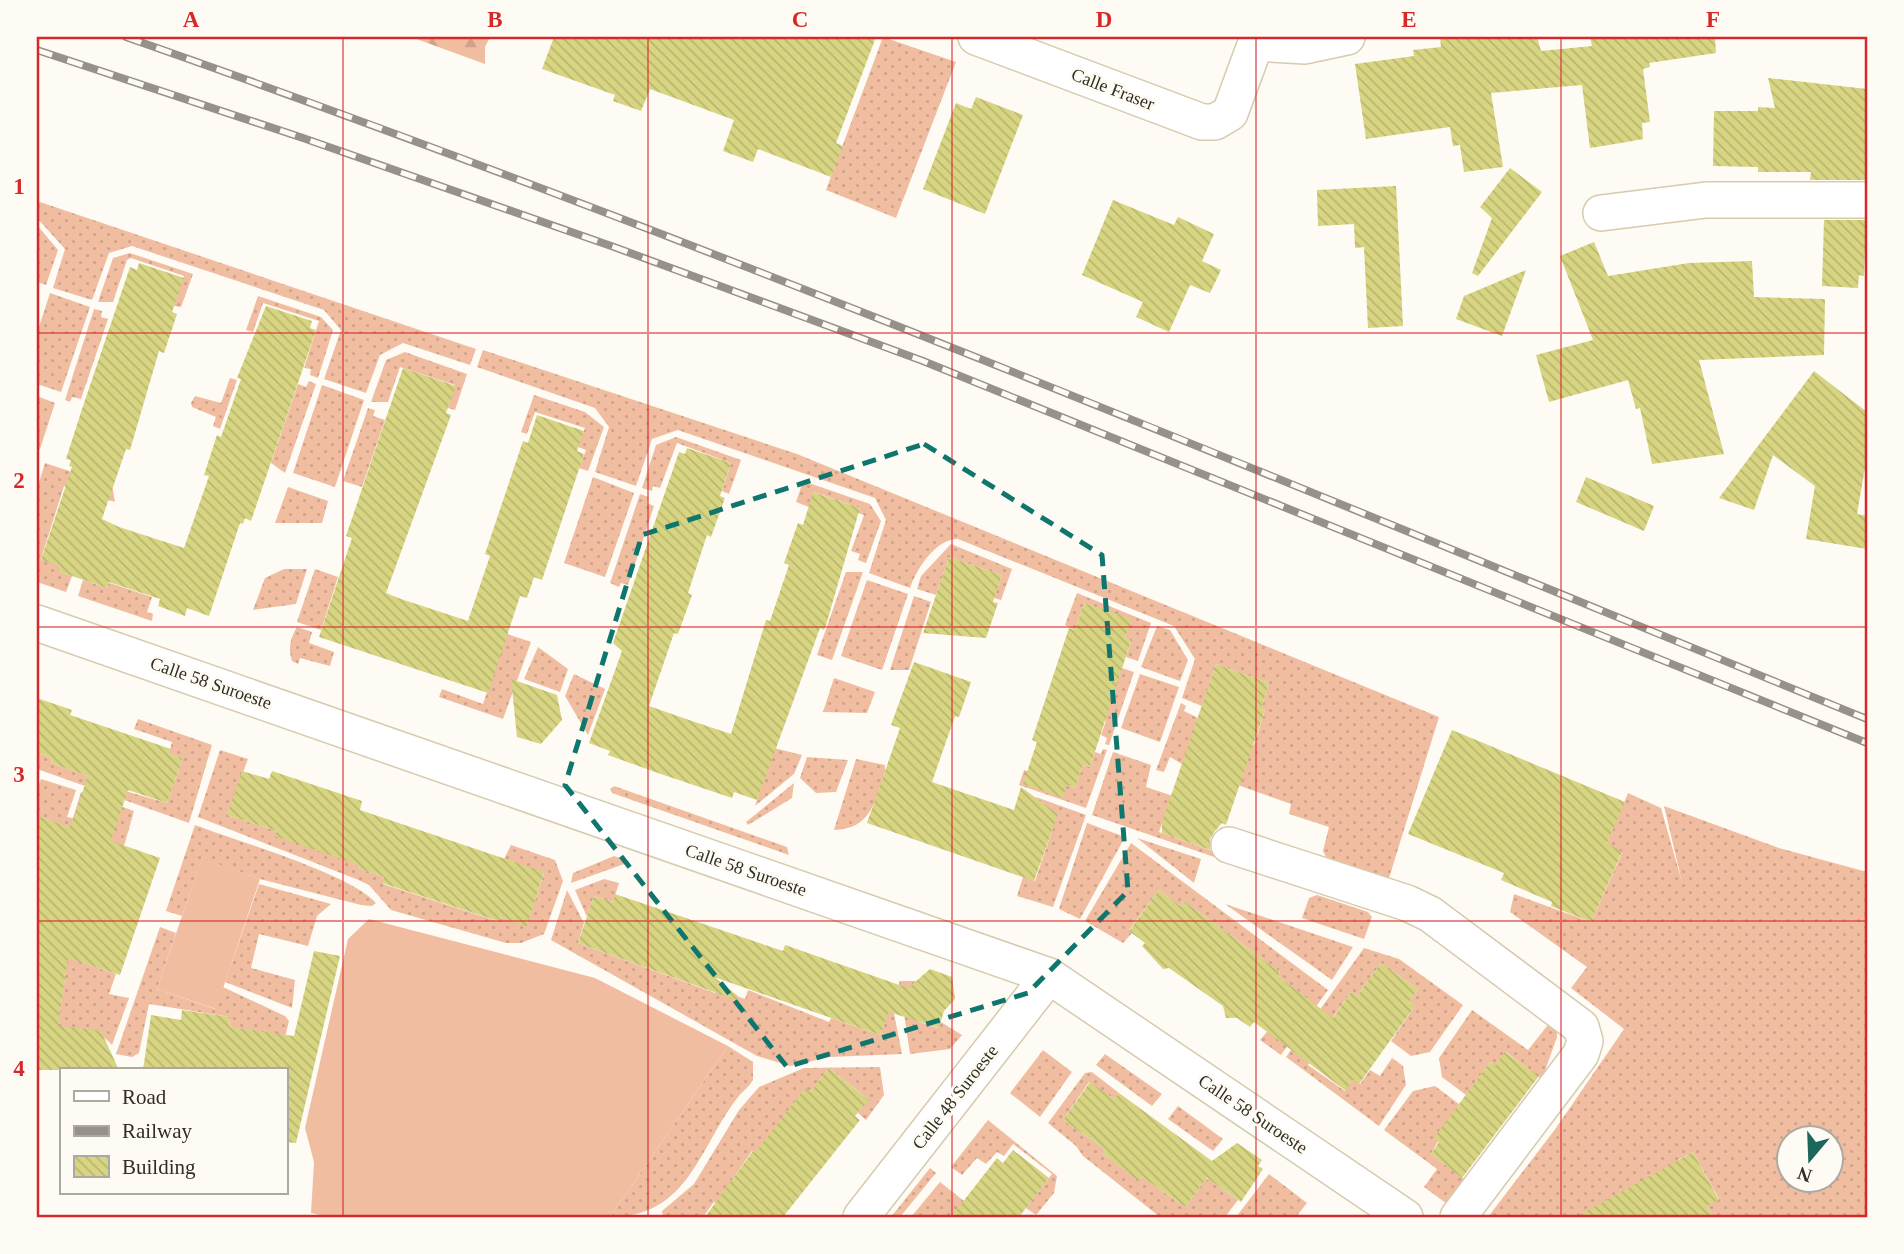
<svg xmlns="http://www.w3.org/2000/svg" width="1904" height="1254" viewBox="0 0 1904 1254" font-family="Georgia,serif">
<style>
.grass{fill:url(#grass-dots);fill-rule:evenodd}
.forest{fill:url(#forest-firs)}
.garden{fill:#f0bda1}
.building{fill:url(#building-back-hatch)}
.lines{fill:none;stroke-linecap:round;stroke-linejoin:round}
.street-casing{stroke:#d7caad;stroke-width:38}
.street{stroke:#fff;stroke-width:35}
.rail-casing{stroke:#969289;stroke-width:8}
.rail{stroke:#fefbf5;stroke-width:5;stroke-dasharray:16;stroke-linecap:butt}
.marked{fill:none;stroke:#0f766e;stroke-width:5;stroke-dasharray:14 9;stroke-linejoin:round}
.grid{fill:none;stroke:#d62828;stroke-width:2;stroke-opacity:0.55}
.labels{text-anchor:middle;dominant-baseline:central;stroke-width:6;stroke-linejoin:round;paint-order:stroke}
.street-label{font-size:18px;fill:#322d22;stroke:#fefbf5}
.neatline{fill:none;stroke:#d62828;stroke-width:2.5}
.grid-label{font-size:23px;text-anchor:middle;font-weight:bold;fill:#d62828}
</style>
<defs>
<pattern id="grass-dots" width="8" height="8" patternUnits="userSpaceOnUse" patternTransform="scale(1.75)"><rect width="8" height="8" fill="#f0bda1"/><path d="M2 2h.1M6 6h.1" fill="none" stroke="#cea38a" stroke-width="1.8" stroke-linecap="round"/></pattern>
<pattern id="forest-firs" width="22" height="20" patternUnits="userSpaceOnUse" patternTransform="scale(1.75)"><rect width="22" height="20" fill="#f0bda1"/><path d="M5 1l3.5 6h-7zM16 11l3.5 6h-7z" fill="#cea38a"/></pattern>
<pattern id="building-back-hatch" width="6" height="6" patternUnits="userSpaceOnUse" patternTransform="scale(1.75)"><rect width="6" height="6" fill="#d7d482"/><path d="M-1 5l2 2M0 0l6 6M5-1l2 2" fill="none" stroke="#b9b670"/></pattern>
</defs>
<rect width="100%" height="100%" fill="#fefbf5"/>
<g class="grass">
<polygon points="883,37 956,62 896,218 826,190"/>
<polygon points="37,201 476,349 470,365 403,343 380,355 366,393 324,379 341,330 324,310 132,246 109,253 92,300 53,288 65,249 37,218"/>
<polygon points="37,225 58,250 46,285 37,282"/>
<polygon points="130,253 193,274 181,307 174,306 184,276 131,258 127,260 113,302 98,302 113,258"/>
<polygon points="50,293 90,307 61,392 37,384 37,333"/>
<polygon points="258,296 321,317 333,330 318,378 310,375 311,369 304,368 319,321 263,303 253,332 246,330"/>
<polygon points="94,309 102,311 101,317 108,319 81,399 72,397 70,402 65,400"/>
<path d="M483 350 797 454 1439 717 1389 878 1326 857 1323 851 1329 827 1289 814 1291 804 1235 784 1249 744 1254 745 1265 710 1261 709 1269 683 1216 664 1202 706 1182 698 1195 659 1174 626 958 539C936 539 917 568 910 588L869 573 886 520 875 498 678 430 652 439 636 486 595 472 609 427 595 408 477 367Z"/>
<polygon points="405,352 467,374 455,410 448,408 455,385 400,367 388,402 371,402 386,360"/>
<polygon points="230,378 237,380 220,429 213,426 216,417 192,407 191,403 195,396 221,403"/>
<polygon points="309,381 316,384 285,473 271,463 298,384 306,387"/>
<polygon points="322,385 364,400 335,487 293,473"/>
<polygon points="534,395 585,412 604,427 588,471 579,468 586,450 578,447 585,428 535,412 527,434 521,432"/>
<polygon points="37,396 55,403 40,449 37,448"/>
<polygon points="368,408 375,410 373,416 385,420 362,487 343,481"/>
<polygon points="676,437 741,460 729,494 722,491 731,463 677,443 660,488 653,486 652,491 642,488 656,445"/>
<polygon points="45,463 112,485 115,502 64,486 41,559 61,566 60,572 72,576 66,592 37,582 37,489"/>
<polygon points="593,477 634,493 605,577 564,563"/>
<polygon points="803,481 870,504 881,521 866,563 858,560 860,554 851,551 864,515 858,513 860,508 814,492 809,507 796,502"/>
<polygon points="288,487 328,501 322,523 275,523"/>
<polygon points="640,494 649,497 647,503 654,506 628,585 621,583 619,587 610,583"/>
<polygon points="951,544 1012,569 1001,600 994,598 1002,575 949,557 936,595 917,589 921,576"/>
<polygon points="284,569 307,569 296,604 253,610 265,578"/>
<polygon points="315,569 338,577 321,630 297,622"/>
<polygon points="846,572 863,572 832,660 817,655"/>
<polygon points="83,580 107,588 109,583 113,584 152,597 147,612 153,614 152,621 78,596"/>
<polygon points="867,580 908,594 882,670 841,656"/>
<polygon points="1077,593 1151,623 1138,661 1126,657 1131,641 1125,638 1131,620 1084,603 1075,630 1065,625"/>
<polygon points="914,596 931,602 909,670 890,670"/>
<polygon points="1157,626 1170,630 1188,660 1180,681 1141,667"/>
<path d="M297 627 312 632 309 643 334 652 330 666 300 658 298 664 292 661C288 648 290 639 297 627Z"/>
<polygon points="507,634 531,642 503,719 439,697 442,689 483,704"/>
<polygon points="538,647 568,669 560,692 524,679"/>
<polygon points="1122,668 1134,672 1109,745 1105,744 1107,738 1101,735 1106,721 1099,718"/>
<polygon points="574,674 605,689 588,735 565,696"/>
<polygon points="1140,674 1179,687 1160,742 1121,728"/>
<polygon points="834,678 875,692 867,713 823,712"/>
<polygon points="1181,703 1186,706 1184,711 1202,720 1182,764 1170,757 1164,772 1156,770"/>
<polygon points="138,719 212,745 189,823 37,769 37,752 52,758 51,763 88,776 87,780 167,803 183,758 169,754 172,742 134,729"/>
<polygon points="774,748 802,755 794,774 755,806"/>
<polygon points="1103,749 1107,750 1086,808 1019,785 1024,770 1075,788 1083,765 1090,767 1095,752 1101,754"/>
<polygon points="220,750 248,759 227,815 277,831 276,836 361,861 358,868 384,877 383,884 497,921 500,917 527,925 544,873 504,859 511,845 555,860 563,881 544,934 521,943 506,943 391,910 369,885 356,879 198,817"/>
<polygon points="1113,752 1151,765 1146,787 1176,797 1166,812 1159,832 1212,851 1221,827 1231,831 1223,860 1092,815"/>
<polygon points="807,757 848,760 836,792 816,793 800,778"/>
<path d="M856 759 885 765V771C875 800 872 829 834 830Z"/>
<polygon points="41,779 76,790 67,817 73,818 81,792 134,811 124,846 37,816 37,789"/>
<polygon points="794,783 792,798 748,825 746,822"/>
<polygon points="614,786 787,847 789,855 612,793 610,789"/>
<path d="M1628 793 1661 808 1682 882 1664 806 1779 848 1867 872V1217H1713L1707 1206 1719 1199 1693 1152 1678 1160 1680 1165 1588 1217H1488L1556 1128 1624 1029 1571 988 1587 967 1510 912 1514 894 1591 922 1622 853 1607 843ZM1788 1138H1830V1180H1788Z"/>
<polygon points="1036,797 1086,815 1053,907 1017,896 1023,877 1035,881 1053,828 1031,806"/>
<polygon points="1087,823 1125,837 1080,919 1059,909"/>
<path d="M195 825C237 841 350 874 376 903L372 906 361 905 260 879 202 859 182 916 166 911Z"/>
<polygon points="1137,838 1201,859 1194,883"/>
<polygon points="1131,843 1328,990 1281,1055 1260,1040 1300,993 1278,976 1280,972 1184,901 1180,906 1159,890 1129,930 1132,933 1123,943 1085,921"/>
<polygon points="614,856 630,862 571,883 573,873"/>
<polygon points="604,879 619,883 613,902 594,896 587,917 575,890"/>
<polygon points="259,884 331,904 317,916 308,946 259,934 251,968 295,980 292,1008 225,982"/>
<polygon points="567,890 584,923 578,943 715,993 717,989 745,999 748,990 829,1022 831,1018 880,1035 892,1003 902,1054 830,1057 790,1066 757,1056 551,940"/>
<polygon points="1317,895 1368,912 1372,917 1364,939 1302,918 1309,898"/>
<polygon points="1225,904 1353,947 1332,980"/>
<polygon points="160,927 176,933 157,989 215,1009 223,987 285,1016 289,1021 277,1070 272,1070 277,1035 229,1027 230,1017 149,1004 139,1053 132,1057 116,1054"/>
<polygon points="37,947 116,974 109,994 129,998 112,1045 102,1035 55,1044 66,971 37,967"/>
<polygon points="1364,948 1399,959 1463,1005 1430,1052 1411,1056 1391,1041 1415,1006 1409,1002 1418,989 1381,963 1357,996 1351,992 1326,1027 1331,1031 1308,1065 1345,1091 1353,1080 1360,1084 1370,1070 1380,1076 1392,1058 1403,1066 1406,1085 1379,1126 1286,1057"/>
<path d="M899 981H916C926 994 924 1008 919 1022L938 1028 941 1022 962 1035 950 1049 910 1054Z"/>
<polygon points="1472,1010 1528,1050 1551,1021 1557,1031 1557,1037 1542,1079 1506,1052 1495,1065 1490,1062 1466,1095 1442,1077 1439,1058"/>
<path d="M728 1046 753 1062V1080C749 1087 743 1091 738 1097 699 1147 689 1217 610 1217Z"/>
<polygon points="1043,1050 1072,1072 1040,1117 1010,1093"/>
<polygon points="1105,1054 1162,1094 1152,1106 1096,1065"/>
<polygon points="880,1067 884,1095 866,1120 858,1113 868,1099 829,1068 810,1092 805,1088 759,1156 752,1151 732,1180 720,1206 714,1202 703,1217 663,1217 662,1211 694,1184 739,1110 759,1087 804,1068"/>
<polygon points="1092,1072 1119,1093 1114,1099 1089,1082 1063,1120 1106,1150 1103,1154 1139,1180 1142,1177 1185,1207 1206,1179 1210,1180 1238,1200 1225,1217 1160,1217 1083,1156 1076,1146 1048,1123 1085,1073"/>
<polygon points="1435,1086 1459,1104 1431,1154 1468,1182 1450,1206 1424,1187 1437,1169 1384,1130 1413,1091"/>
<polygon points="1178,1106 1223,1139 1213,1151 1168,1119"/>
<polygon points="988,1120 1057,1176 1054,1193 1036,1215 1026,1208 1052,1174 1013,1144 1004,1156 997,1152 986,1164 977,1158 962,1175 951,1167"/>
<polygon points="930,1168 936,1173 900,1217 891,1217"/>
<polygon points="1269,1174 1307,1203 1296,1217 1236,1217"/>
<polygon points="940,1182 964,1201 952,1217 911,1217"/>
</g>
<polygon class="forest" points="411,37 490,37 485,47 485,64"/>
<g class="garden">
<polygon points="202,858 260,879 216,1009 157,989"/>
<polygon points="369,919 595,978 728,1046 610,1217 330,1217 311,1213 314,1162 305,1128 348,939"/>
</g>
<g class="building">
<polygon points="554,37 876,37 836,143 843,146 831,177 758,149 753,162 723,151 734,120 650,89 641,111 613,101 615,95 542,69"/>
<polygon points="1440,37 1537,37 1541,51 1592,46 1590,37 1715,37 1716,53 1649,63 1650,67 1643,69 1650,122 1642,123 1643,139 1621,143 1590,148 1582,85 1491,93 1503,167 1464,172 1460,145 1453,146 1450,127 1366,139 1355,64 1414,56 1413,50 1441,47"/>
<polygon points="1768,78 1867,89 1867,180 1810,180 1811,172 1758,172 1758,167 1713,166 1714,111 1758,111 1758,107 1775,108"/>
<polygon points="976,97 1023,115 985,214 923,189 956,103 971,109"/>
<polygon points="1510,168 1542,192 1478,276 1472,273 1492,218 1480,207"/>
<polygon points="1396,186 1403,326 1368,328 1364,247 1355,248 1354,224 1318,226 1317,190"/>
<polygon points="1113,200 1174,225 1178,217 1214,234 1202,261 1221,270 1210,293 1190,285 1169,332 1136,317 1143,302 1082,275"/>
<polygon points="1824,220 1866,220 1864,276 1859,275 1858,288 1822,286"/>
<polygon points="1594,242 1608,276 1689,263 1752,261 1754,297 1825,299 1824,355 1699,360 1724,454 1652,464 1640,408 1636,409 1628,380 1549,402 1536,355 1593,340 1560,256"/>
<polygon points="139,263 184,278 172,312 177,314 164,353 159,351 130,450 126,449 102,519 119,527 184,548 209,476 204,475 217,435 221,437 241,379 237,378 266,306 312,321 310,328 316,330 251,521 245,518 243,524 240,523 209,616 187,608 185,616 158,606 160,599 109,582 107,588 72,576 59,572 61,566 41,560 72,467 69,466 71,460 66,459 81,412 130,267 137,270"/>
<polygon points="1526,270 1502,336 1456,319 1464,296"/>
<polygon points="403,368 456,386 446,413 451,415 386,593 401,599 468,621 490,556 485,554 523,441 528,443 537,415 584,431 577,451 584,454 542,580 534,577 527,598 520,596 488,693 319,637 352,538 346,536"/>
<polygon points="1814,371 1867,412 1867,456 1857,514 1867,516 1867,549 1806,539 1815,486 1773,455 1754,510 1719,498"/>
<polygon points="687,448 731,463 720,496 725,498 711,537 707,535 688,593 692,595 678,634 674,633 649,706 692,721 731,734 766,620 770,621 789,565 784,563 798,523 803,525 813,492 860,508 826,625 824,630 820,628 757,800 734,792 732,798 655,772 608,755 610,751 589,743 622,651 613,643 679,452 685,454"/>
<polygon points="1586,477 1654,506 1644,531 1576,502"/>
<polygon points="949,557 1002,575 993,602 998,603 986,638 923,633"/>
<polygon points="1084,603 1132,619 1125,638 1131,641 1090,767 1083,765 1075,788 1067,785 1063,798 1023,784 1037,742 1032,740 1069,628 1075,630"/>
<polygon points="914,662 971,682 959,717 955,716 932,782 1014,810 1021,787 1058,814 1034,881 867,823 900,728 891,725"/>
<polygon points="1216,664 1269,683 1261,709 1265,710 1226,825 1222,823 1215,831 1210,839 1210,850 1162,833 1162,822"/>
<polygon points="511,679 557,695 562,720 541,744 517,737"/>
<polygon points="37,698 72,710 70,715 171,749 169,754 183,758 167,803 128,790 111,841 160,858 120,975 68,958 58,1026 101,1031 119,1070 37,1070 37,816 70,827 88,776 51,763 52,758 37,752"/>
<polygon points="1452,730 1625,802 1607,843 1622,852 1591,922 1551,906 1552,902 1501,880 1504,873 1408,834"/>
<polygon points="242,771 269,779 272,771 362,801 360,810 544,872 527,926 500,917 498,921 382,883 384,877 358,868 359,865 275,836 277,831 227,815"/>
<polygon points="1159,890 1180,906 1184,901 1280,972 1278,976 1333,1018 1351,992 1357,996 1381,963 1418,989 1409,1002 1415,1006 1359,1084 1353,1080 1346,1091 1254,1022 1250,1027 1237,1018 1226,1018 1223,1006 1169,968 1163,969 1142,946 1145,943 1129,931"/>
<polygon points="615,894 783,951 785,945 908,988 930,969 952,977 955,999 944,1011 939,1028 889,1012 880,1035 714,977 738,996 736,1000 578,943 594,896 613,902"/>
<polygon points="314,951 340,956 296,1143 285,1142 285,1070 143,1070 151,1015 181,1020 182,1010 230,1017 229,1027 294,1036"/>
<polygon points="1505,1052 1539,1076 1462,1178 1431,1154 1439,1142 1434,1138 1490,1062 1495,1065"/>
<polygon points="829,1068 869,1100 855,1116 860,1120 783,1217 705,1217 753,1151 755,1153 805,1088 810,1092"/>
<polygon points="1090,1082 1114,1099 1119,1093 1212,1161 1237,1143 1262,1160 1258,1166 1263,1169 1241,1202 1207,1178 1185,1207 1142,1177 1139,1181 1103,1154 1106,1150 1063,1120"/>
<polygon points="1013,1150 1049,1178 1019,1217 951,1217 997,1158 1003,1163"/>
<polygon points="1693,1152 1719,1200 1707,1206 1713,1217 1576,1217"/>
</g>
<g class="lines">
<defs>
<g id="street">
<polyline points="976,37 1202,122 1215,122 1230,113 1258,37"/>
<polyline points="1256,43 1305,46 1347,37"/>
<polyline points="1601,213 1706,200 1867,200"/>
<polyline points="37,623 1049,976 1405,1217"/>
<polyline points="1229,845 1407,903 1430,914 1581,1027 1585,1041 1581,1054 1458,1217"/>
<polyline points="861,1217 1049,976"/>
</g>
</defs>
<use href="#street" class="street-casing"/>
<use href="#street" class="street"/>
<defs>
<g id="rail">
<path d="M126 37C715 243 1290 484 1867 719"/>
<polyline points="37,50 303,138 614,247 923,361 1867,743"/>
</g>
</defs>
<use href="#rail" class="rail-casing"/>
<use href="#rail" class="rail"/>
</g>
<path class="marked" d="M924 444 1102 555 1128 891 1028 993 787 1067 565 785 642 535Z"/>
<path class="grid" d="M343 37V1217M648 37V1217M952 37V1217M1256 37V1217M1561 37V1217M37 333H1867M37 627H1867M37 921H1867"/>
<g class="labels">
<g class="street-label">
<text transform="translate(1113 89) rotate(21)">Calle Fraser</text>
<text transform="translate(211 683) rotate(19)">Calle 58 Suroeste</text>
<text transform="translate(746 870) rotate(19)">Calle 58 Suroeste</text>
<text transform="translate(955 1097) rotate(-52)">Calle 48 Suroeste</text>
<text transform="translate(1253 1114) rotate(34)">Calle 58 Suroeste</text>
</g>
</g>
<rect width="1904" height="1254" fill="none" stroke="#fefbf5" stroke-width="77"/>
<rect x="60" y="1068" width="228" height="126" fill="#fefbf5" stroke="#aca9a1" stroke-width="2"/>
<rect x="74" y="1091" width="35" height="10" fill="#ffffff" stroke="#aca9a1" stroke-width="2"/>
<text x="122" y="1104" font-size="21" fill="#322d22">Road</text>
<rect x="74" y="1126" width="35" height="10" fill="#969289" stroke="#aca9a1" stroke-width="2"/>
<text x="122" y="1138" font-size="21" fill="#322d22">Railway</text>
<rect x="74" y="1156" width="35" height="21" fill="url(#building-back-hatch)" stroke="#aca9a1" stroke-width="2"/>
<text x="122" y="1174" font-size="21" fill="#322d22">Building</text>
<g transform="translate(1810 1159) rotate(199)"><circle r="33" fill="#fefbf5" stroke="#aca9a1" stroke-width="2"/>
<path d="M0-5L12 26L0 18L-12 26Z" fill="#1c665c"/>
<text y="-10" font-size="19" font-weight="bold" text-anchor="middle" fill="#322d22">N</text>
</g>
<rect x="38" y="38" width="1828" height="1178" class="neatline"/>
<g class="grid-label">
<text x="191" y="27">A</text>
<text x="495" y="27">B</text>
<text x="800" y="27">C</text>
<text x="1104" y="27">D</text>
<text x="1409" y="27">E</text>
<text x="1713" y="27">F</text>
<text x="19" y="194">1</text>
<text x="19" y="488">2</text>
<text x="19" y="782">3</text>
<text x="19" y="1076">4</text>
</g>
</svg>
